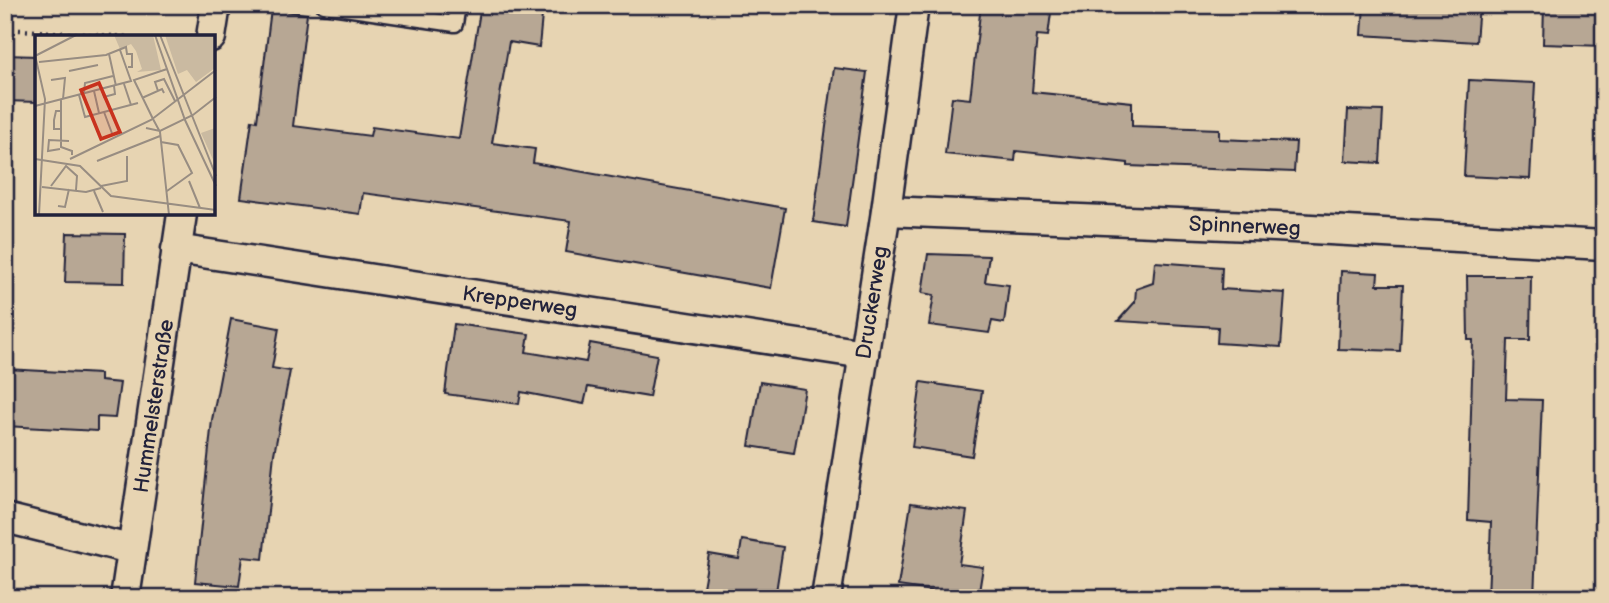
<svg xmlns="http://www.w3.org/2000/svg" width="1609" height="603" viewBox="0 0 1609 603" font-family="'Balsamiq Sans',sans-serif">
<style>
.building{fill:#b7a794;stroke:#22223b;stroke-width:2}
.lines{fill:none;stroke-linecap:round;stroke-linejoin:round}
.lane-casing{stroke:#22223b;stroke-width:19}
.street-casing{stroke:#22223b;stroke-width:33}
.path{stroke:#22223b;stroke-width:4.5;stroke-dasharray:2 5;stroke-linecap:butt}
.lane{stroke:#e7d4b2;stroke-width:14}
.street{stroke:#e7d4b2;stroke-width:28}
.labels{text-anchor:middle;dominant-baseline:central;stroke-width:6;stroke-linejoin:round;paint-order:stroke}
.street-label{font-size:21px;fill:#22223b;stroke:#e7d4b2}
.inset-road{fill:none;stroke:#988d82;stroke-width:2}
.view{fill:#c8321e;fill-opacity:0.15;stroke:#c8321e;stroke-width:3.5}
.inset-edge{fill:none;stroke:#22223b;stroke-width:3.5}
</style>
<rect width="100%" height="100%" fill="#e7d4b2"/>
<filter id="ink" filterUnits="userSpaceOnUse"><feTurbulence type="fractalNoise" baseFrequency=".0143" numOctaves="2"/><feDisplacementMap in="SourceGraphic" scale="14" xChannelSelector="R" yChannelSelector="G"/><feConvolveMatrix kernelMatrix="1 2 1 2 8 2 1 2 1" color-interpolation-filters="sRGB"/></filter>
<g filter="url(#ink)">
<g class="building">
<polygon points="481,5 543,5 539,47 509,42 492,143 535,149 533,163 785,208 771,288 566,252 571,221 363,193 360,214 241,198 252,120 257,121 271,9 307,14 293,126 370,136 372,127 459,139"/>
<polygon points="981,5 1052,5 1048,36 1037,35 1032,92 1132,102 1132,126 1219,129 1219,139 1296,142 1294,172 1128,166 1128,163 1016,151 1015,161 945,154 952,97 970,99"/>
<polygon points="1364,5 1479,5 1476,42 1362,35"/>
<polygon points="1544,5 1604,5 1604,46 1543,44"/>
<polygon points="5,55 37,56 37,102 5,101"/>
<polygon points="834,68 867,72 846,227 813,222"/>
<polygon points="1469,80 1535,83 1530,179 1464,176"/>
<polygon points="1348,110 1383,111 1380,163 1345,161"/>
<polygon points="67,233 125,234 124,283 65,282"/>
<polygon points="928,254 989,256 985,282 1009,285 1004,323 992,321 989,333 929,325 934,295 922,293"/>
<polygon points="1155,262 1222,267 1221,289 1285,293 1281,347 1217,343 1218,327 1118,321 1135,302 1136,289 1153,283"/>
<polygon points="1341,271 1378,273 1377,285 1403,285 1400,351 1338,349"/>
<polygon points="1467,276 1531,276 1530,340 1508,340 1506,399 1542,400 1534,598 1488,598 1491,522 1468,520 1473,340 1468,340"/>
<polygon points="231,319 279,328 272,368 290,371 274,454 263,559 243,557 239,586 195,582 212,420"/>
<polygon points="454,324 529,334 526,352 586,362 590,343 657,355 649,397 588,387 584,404 521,392 519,404 445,394"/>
<polygon points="5,369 100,374 100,381 120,383 115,418 97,417 97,431 5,426"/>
<polygon points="760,382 805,389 794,453 749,446"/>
<polygon points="921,382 982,391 972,456 912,447"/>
<polygon points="911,503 967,511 959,564 983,567 978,598 898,586"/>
<polygon points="742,540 783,547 775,598 701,598 709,554 739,559"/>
</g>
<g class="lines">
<defs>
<polyline id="lane" points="324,5 455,24 458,5"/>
<g id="street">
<polyline points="211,37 216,5"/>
<path id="s1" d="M886 211 1275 227 1604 245"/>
<path id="s2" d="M176 249 864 354"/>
<polyline points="5,518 130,549"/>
<path id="s3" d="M125 598 182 214"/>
<path id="s4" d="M826 598 886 211 914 5"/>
</g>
</defs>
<use href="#lane" class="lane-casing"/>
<use href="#street" class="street-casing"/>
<polyline class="path" points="5,29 127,37"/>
<use href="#lane" class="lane"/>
<use href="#street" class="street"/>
</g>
</g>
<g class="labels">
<g class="street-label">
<text stroke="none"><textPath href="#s1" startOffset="359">Spinnerweg</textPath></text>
<text stroke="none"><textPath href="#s2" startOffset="348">Krepperweg</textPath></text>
<text stroke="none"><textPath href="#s4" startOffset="299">Druckerweg</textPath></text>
<text stroke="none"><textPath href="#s3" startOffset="194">Hummelsterstraße</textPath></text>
</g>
</g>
<g transform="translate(35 35)">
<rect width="180" height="180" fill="#e7d4b2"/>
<path d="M79 0H118L126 35 102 37 107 34 101 16 96 9 85 14ZM130 0H180V33L161 47 152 35 143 39ZM180 93V129L166 98Z" fill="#cabaa1"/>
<path class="inset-road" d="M120 0 150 85 181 151M125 0 181 141M74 19 81 51M91 19H97V32H93M0 20 10 64 4 180M0 21 41 0M4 27 71 20 91 12 92 19M34 36 63 30M16 45 30 43 28 64M89 49 96 70M67 54 69 62 80 59 79 51M59 56 64 78M123 56 120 47 129 44 140 66M49 58 50 48 78 41M44 60 50 82 103 68M107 63 127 54 129 58M26 65V112L37 116V120M0 71 96 46 85 15M69 77 78 101M118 84 125 97 134 180M118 84 99 45 132 34M111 93 125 96 158 80 181 62M25 94H19V85L21 76H26M126 107 143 110 157 138 132 156M25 114 13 116 14 105 34 106M0 124 45 131 76 161 181 175M35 124 116 85 181 35M62 126 125 101M154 146 165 173M16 151 31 131 42 141 41 155M66 151 92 146V121M7 152 51 157 66 153M59 156 68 177M23 171 30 172 34 154"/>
<path class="view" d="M64 48 85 97 66 104 46 55Z"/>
<rect width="180" height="180" class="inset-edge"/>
</g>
<rect width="1609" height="603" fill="none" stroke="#e7d4b2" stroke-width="28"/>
<rect x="14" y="14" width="1581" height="575" fill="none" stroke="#22223b" stroke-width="2.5" filter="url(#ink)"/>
</svg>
